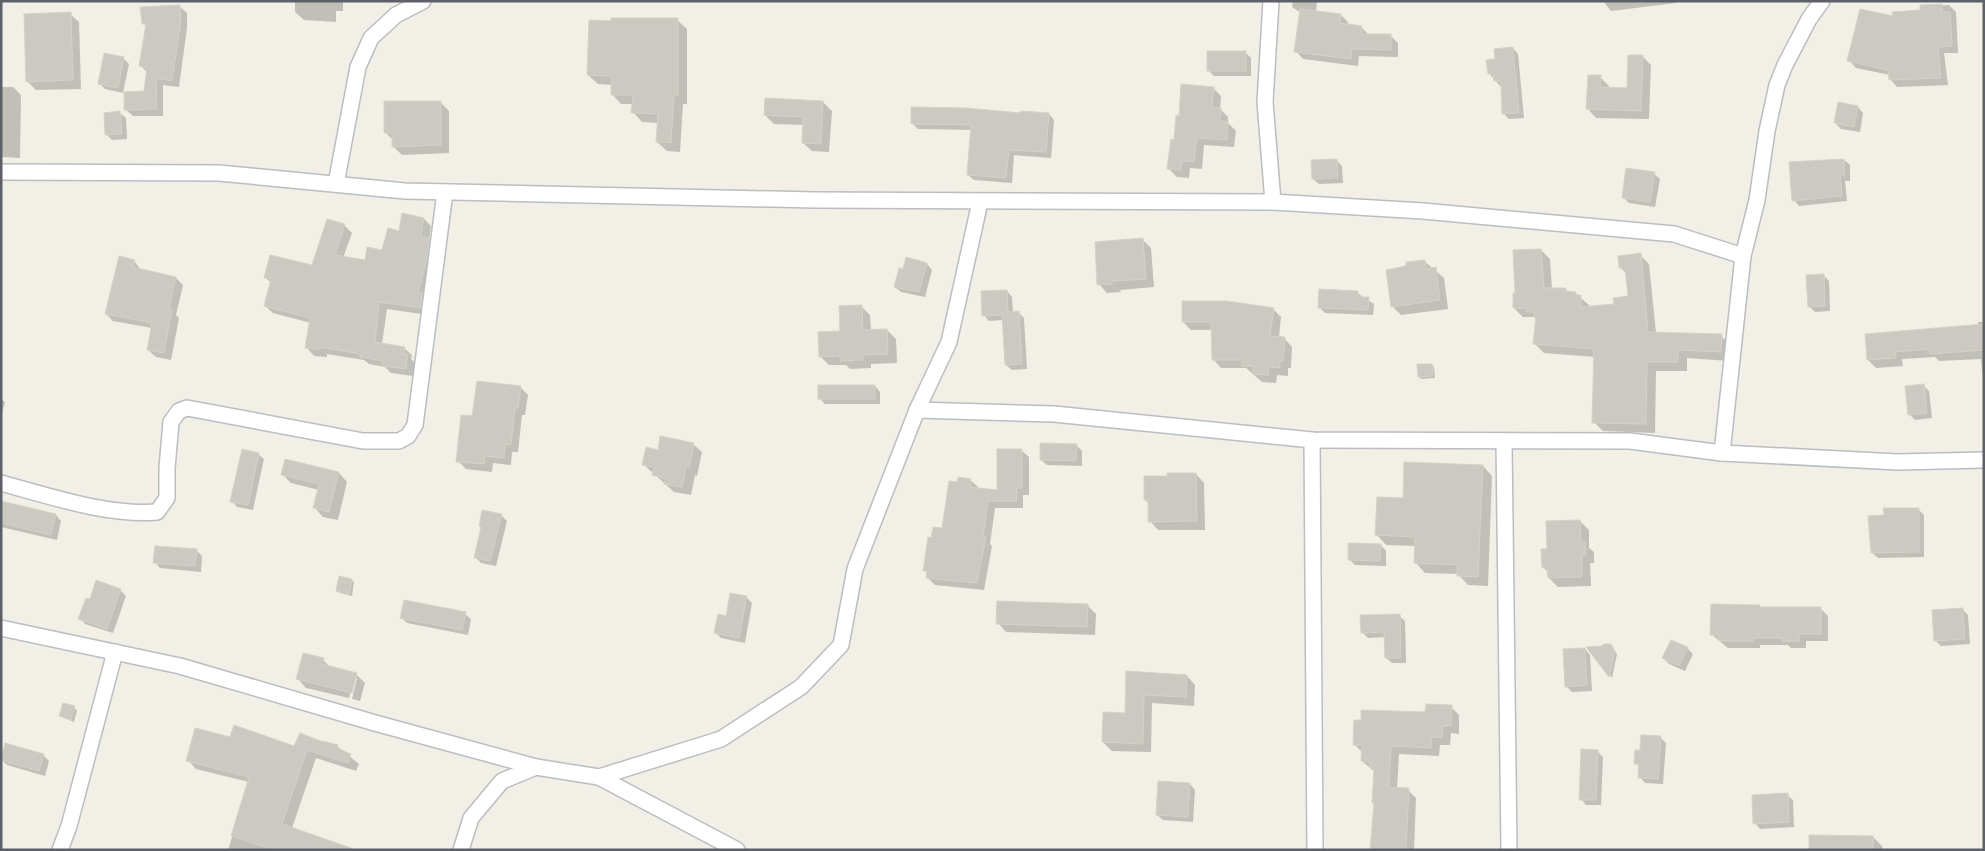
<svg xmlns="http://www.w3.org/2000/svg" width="1985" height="851" viewBox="0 0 1985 851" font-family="'Roboto Condensed',sans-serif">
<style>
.shadow{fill:#0003}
.building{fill:#ccc9c3;stroke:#d6d2c4}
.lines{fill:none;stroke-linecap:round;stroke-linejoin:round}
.street-casing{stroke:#babdc2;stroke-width:18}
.street{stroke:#fff;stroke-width:15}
</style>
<rect width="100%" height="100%" fill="#f1efe6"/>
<g class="shadow">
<polygon points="295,1 343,1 343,11 336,11 336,22 304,20 295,12"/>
<polygon points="1293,1 1317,1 1316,12 1341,15 1348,22 1348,26 1361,27 1369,35 1391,36 1398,43 1398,57 1359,56 1358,66 1303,59 1296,51 1301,13 1292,7"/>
<polygon points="1603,1 1676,1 1676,3 1611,11"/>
<polygon points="1949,5 1956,12 1958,53 1944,53 1948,85 1897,87 1890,79 1890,75 1856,68 1849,60 1894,17 1921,11 1921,7"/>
<polygon points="179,6 187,13 187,28 179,87 163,85 163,116 133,116 125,109 145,93 148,73 141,66 147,27 143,23"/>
<polygon points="70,14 79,22 81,89 36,90 27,81"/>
<polygon points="677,20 687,29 687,104 683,104 680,152 667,151 657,142 658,123 642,122 633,112 633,104 621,104 612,94 612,85 598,84 588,75 590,21"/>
<polygon points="1513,48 1518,54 1524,118 1509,119 1503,113 1501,87 1489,73 1496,60"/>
<polygon points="1245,52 1251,58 1251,76 1214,76 1209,71"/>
<polygon points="1642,56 1651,65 1649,119 1596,118 1588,109 1600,77 1609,86 1609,88 1628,89"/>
<polygon points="123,58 129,64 123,93 105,89 99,83"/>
<polygon points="1,87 13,87 21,95 20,158 1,157"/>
<polygon points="1213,88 1221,96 1220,109 1228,117 1228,123 1236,131 1234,147 1204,145 1202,169 1190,168 1189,178 1177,177 1169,169 1180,117"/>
<polygon points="823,102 832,111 829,152 812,151 803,143 804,125 774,124 765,115"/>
<polygon points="441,103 449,111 449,153 402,155 393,146 393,140 386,133"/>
<polygon points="1839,104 1858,107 1863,113 1860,132 1841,129 1835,123"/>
<polygon points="120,113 126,118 127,139 112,140 106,134"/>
<polygon points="1049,114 1054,120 1051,158 1014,155 1012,183 974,180 968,175 972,130 918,129 912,123 1022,115"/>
<polygon points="1844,160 1850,165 1850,181 1845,181 1847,201 1799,206 1794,200"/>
<polygon points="1337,161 1342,166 1343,183 1319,184 1313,179"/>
<polygon points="1654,174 1660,179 1655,207 1629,203 1623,197"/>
<polygon points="424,219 431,226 429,240 437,247 428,315 387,309 382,344 404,348 412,355 411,359 415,363 413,376 391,373 385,367 369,364 364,360 327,354 327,357 314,356 307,348 311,323 273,313 265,306 271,283 265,277 313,267 344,225 352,233 343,258 366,262 383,251 400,232"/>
<polygon points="1143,240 1151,248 1154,287 1120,290 1121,292 1107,293 1099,284"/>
<polygon points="1541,250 1550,259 1552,289 1565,289 1569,293 1575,293 1589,305 1589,307 1615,305 1629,297 1627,274 1621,268 1640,255 1649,264 1656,333 1721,336 1730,345 1729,361 1687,358 1687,371 1656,371 1655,433 1603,431 1594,422 1595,357 1544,353 1535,344 1537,320 1534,317 1523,317 1514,308"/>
<polygon points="134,261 141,270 176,278 183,285 176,315 179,318 171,360 156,357 148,350 152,328 113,321 106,314"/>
<polygon points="1424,261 1444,278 1448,309 1401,315 1392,306 1407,267"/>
<polygon points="927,264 932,270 925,297 901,292 895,287 904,270"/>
<polygon points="1823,275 1829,281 1830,311 1815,312 1809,306"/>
<polygon points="1007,291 1012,297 1013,312 1018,312 1024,318 1027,369 1012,370 1006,365 1003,320 989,321 984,315"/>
<polygon points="1357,293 1374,304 1373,315 1325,313 1319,307"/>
<polygon points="861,306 870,315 871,331 887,330 896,339 897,363 871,364 871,368 850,369 846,365 829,365 820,356"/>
<polygon points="1273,309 1281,317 1279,338 1284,338 1292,347 1291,368 1288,368 1288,376 1277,375 1276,383 1262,382 1246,368 1221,368 1213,359 1213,330 1191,330 1183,322"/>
<polygon points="1978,322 1984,322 1984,388 1981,359 1939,361 1935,357 1902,359 1903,366 1876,368 1868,360 1978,325"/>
<polygon points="1432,365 1434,367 1435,378 1421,379 1419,376"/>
<polygon points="1923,385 1929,391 1932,418 1915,420 1910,415"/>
<polygon points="875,386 880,392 880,404 825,404 819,398"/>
<polygon points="520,387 528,395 525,415 522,415 518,452 512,452 511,465 493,463 492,472 466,469 458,461 473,418"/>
<polygon points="1,399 5,402 1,417"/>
<polygon points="693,444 702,452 697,476 695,475 691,495 674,492 643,464 659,451"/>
<polygon points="1076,445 1082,451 1082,466 1047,465 1041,460"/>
<polygon points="1021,450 1029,457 1029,495 1023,495 1023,508 995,508 990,544 992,546 984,590 935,585 927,577 928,573 925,570 932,539 943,530 958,483 970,480 978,487 978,489 999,492"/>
<polygon points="258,454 264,459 253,510 237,507 232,501"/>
<polygon points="1483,466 1492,476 1488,586 1468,585 1458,574 1425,573 1416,563 1416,546 1386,545 1377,535 1404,500"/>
<polygon points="339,473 347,482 338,520 323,517 315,508 319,490 291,483 282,474"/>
<polygon points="1196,474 1204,483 1205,530 1158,530 1150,521 1149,504 1145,500"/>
<polygon points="1,503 56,515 61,521 57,540 1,527"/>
<polygon points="1918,509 1924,515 1924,557 1878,558 1872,553 1885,516"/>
<polygon points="501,515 507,521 496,566 481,563 475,557"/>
<polygon points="1580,521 1589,530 1589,548 1594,552 1594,563 1590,563 1591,586 1558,587 1549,578 1549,573 1543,567 1548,550"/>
<polygon points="1381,545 1386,551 1386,566 1355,565 1349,559"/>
<polygon points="196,550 202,556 201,572 160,568 155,562"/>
<polygon points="351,580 354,582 352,596 340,593 338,591"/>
<polygon points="120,590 126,596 113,633 85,624 80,618 90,600"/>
<polygon points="746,597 752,603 745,643 721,638 716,633 727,617"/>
<polygon points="1087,605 1096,614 1095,635 1006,632 998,623"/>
<polygon points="1761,608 1820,608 1828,616 1828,641 1806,641 1806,648 1791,648 1788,645 1760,645 1760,648 1728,648 1711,634"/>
<polygon points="1963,610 1968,615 1970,644 1941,646 1935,640"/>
<polygon points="465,614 471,619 468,635 407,623 401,617"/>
<polygon points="1399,616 1405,621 1406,663 1392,663 1386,658 1386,637 1368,638 1362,632"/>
<polygon points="1611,646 1617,654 1612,678 1588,649"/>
<polygon points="1687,648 1693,654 1685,671 1669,664 1663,658"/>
<polygon points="1585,649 1590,655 1592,691 1572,692 1566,686"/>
<polygon points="323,660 331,668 356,674 365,683 360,701 352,699 357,678 354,678 349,698 306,688 298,679"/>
<polygon points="1127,672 1187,676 1195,685 1194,706 1152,703 1151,752 1112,751 1103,742 1126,714"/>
<polygon points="64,704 77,710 74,722 60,716"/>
<polygon points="1451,707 1459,715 1459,734 1451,733 1450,745 1440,745 1439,756 1399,754 1397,789 1408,790 1416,798 1414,850 1371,850 1373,836 1375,772 1362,761 1363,753 1354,744 1426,713"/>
<polygon points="1660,737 1666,743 1663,784 1645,783 1640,777 1640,768 1636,763 1641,751"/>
<polygon points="231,738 295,747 324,744 337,746 359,764 356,771 316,758 292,828 338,850 228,850 249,782 196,769 188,760"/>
<polygon points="1597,751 1603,757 1601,805 1586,805 1581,799"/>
<polygon points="43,755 49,761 45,776 7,765 1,759"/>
<polygon points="1190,784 1195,790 1193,822 1163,820 1157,815"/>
<polygon points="1787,795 1793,800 1794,827 1760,829 1755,823"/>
<polygon points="1873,837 1882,846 1882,850 1810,850"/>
<rect x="1965" y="849" width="19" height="1"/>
</g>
<g class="building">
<polygon points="1942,4 1942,12 1950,12 1952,46 1938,47 1941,78 1889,80 1888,70 1847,61 1860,9 1893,16 1892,12 1920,10 1920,5"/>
<polygon points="180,5 181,20 172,81 156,78 157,109 124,110 124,92 144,91 147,68 139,66 146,24 142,24 140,7"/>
<polygon points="1300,9 1341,14 1340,23 1362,26 1361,34 1391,34 1391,50 1352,49 1351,59 1294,52"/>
<polygon points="71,12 73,80 26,82 24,14"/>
<polygon points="611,18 678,18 678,95 674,95 671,143 656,142 658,114 631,113 633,95 611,95 611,76 587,75 589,20 611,21"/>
<polygon points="1513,47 1519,113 1502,114 1501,81 1494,81 1493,73 1488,74 1486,60 1495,59 1494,49"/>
<rect x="1207" y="51" width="39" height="20"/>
<polygon points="104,53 124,57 118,88 98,84"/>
<polygon points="1628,55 1643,55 1641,111 1586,109 1588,75 1601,75 1600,87 1627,88"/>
<polygon points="1181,84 1214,87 1212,107 1221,108 1220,121 1228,122 1227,140 1197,138 1194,162 1182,161 1181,170 1167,169 1171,139 1174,140 1176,115 1179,116"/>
<polygon points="765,98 823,101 821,144 802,143 803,117 764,115"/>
<polygon points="384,101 441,101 441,145 392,147 392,133 384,133"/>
<polygon points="1838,102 1858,106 1854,127 1834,123"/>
<polygon points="911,107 966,108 1020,113 1021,111 1049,113 1046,152 1009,150 1006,178 967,175 971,125 911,124"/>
<polygon points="120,111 122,134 105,135 104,113"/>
<polygon points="1337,159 1338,178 1312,179 1311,160"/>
<polygon points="1844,159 1845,175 1840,176 1842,196 1792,201 1789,162"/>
<polygon points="1626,168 1655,172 1650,202 1622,198"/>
<polygon points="402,213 424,218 421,236 430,239 428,254 418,293 422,293 421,308 379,302 375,342 405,347 404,354 408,354 406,369 382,366 383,361 360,357 360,354 320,347 319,350 305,348 310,318 264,306 271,279 264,278 270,255 312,265 327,219 345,224 335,255 365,260 367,247 382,250 388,228 399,231"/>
<polygon points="1143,238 1146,279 1112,281 1112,284 1097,285 1095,242"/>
<polygon points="1541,249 1544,288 1566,288 1566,291 1576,292 1576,295 1581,295 1581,307 1614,304 1613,298 1628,296 1625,268 1619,268 1618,256 1641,253 1648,332 1722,334 1721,352 1678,350 1678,362 1647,362 1646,424 1592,423 1594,349 1533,344 1536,316 1534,316 1534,312 1527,312 1527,309 1513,308 1513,293 1515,293 1513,250"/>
<polygon points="119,256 135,260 133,267 176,277 169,309 172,309 164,353 147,350 152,323 105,314"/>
<polygon points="906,257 927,263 919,292 894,287 899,268 903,269"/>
<polygon points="1425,260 1426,269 1436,267 1440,300 1391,307 1386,270 1406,266 1406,262"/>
<polygon points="1824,274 1825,306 1808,307 1806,275"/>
<polygon points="1319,289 1358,291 1358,297 1369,297 1368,310 1318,308"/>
<polygon points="1007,290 1008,312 1019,311 1022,364 1005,365 1002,315 982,316 981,291"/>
<polygon points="1182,301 1227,301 1274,308 1270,336 1285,337 1283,361 1280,361 1280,368 1269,367 1268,375 1253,374 1253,366 1242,366 1242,360 1212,360 1211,322 1182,322"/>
<polygon points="862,305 863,330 887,329 888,354 863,355 863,360 840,361 840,356 819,357 818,332 840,331 839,306"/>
<polygon points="1984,324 1984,350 1930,354 1930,349 1895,352 1896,358 1867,360 1865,334"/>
<polygon points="1417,364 1432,364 1433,376 1418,377"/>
<polygon points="477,381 521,386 518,408 515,408 511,445 505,444 504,458 485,456 484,464 456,462 461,415 472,416"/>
<polygon points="1924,384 1927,413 1908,415 1905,386"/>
<rect x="818" y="385" width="57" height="14"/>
<polygon points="660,436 694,443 689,468 686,467 682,487 664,484 665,478 652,475 654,467 642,465 646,447 658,450"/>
<polygon points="1040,443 1077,444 1076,461 1040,460"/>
<polygon points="242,449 259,453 248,505 230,502"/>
<polygon points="997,449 1022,449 1022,488 1017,488 1017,501 988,501 983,537 986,537 977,583 926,578 927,571 923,571 928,537 931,538 933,527 942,528 949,481 957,482 958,477 971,479 970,487 997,490"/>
<polygon points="285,459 339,472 329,512 313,508 319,484 281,475"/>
<polygon points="1404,462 1483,465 1478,577 1457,576 1457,565 1414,563 1415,537 1375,535 1377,497 1403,498"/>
<polygon points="1167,473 1196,473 1197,521 1148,522 1148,500 1144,500 1144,476 1167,476"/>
<polygon points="1,501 56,514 51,535 1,523"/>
<polygon points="1883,508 1919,508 1919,552 1871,553 1868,516 1884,515"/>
<polygon points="482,510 502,514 490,561 474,558 481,527 479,526"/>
<polygon points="1580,520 1581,542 1585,542 1586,555 1582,555 1582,577 1548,578 1547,567 1542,568 1541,549 1547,549 1546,521"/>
<polygon points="1348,543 1381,544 1380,561 1348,560"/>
<polygon points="155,546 197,549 195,566 153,563"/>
<polygon points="339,576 352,579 349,594 336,591"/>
<polygon points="96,580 121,589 107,629 78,619 86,598 90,599"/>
<polygon points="730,593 747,596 739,638 714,633 718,614 726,616"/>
<polygon points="404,600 466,612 462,630 400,618"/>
<polygon points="997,601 1088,604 1087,627 996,624"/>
<polygon points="1711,604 1760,605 1760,607 1821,607 1821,634 1799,634 1799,641 1782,641 1782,638 1753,638 1753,641 1719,641 1719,635 1710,635"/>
<polygon points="1963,608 1965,639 1934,641 1932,610"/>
<polygon points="1400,614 1401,658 1385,658 1384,632 1361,633 1360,615"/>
<polygon points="1671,640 1688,647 1679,666 1662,658"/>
<polygon points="1604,644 1611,644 1615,651 1609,677 1586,647 1602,646"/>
<polygon points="1585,648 1587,685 1565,687 1563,649"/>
<polygon points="303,653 324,658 322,664 357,673 352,693 296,679"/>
<polygon points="1126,671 1187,675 1186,697 1144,695 1143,744 1102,742 1103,712 1125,713"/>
<polygon points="63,703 75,706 71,720 59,716"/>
<polygon points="1426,704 1452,705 1451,726 1443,726 1442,738 1432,737 1431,748 1391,746 1389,787 1409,788 1406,850 1370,850 1374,803 1372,803 1374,768 1370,768 1370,762 1361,761 1362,745 1353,745 1354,720 1361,720 1361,710 1425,712"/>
<polygon points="234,725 294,746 300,733 323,742 323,741 338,745 337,748 351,754 348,763 307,750 282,824 351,848 350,850 275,850 231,836 249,777 186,761 195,728 230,737"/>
<polygon points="1641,735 1661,736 1658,779 1638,778 1639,764 1634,764 1635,750 1640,750"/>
<polygon points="5,743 44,754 39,771 1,760"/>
<polygon points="1581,749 1598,750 1596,800 1579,800"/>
<polygon points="1158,781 1190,783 1188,817 1156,815"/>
<polygon points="1788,793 1789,822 1753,824 1752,795"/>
<polygon points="1809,835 1873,836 1873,850 1809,850"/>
</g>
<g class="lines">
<defs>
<g id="street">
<polyline points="1271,1 1265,102 1273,202"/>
<polyline points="1,172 219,173 405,191 815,200 1273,202 1423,211 1674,234 1743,256"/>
<polyline points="336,184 358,67 371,38 396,15 423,1"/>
<polyline points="917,410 949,342 980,202"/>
<polyline points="1312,440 1315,850"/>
<polyline points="1504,442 1509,850"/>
<polyline points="1722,453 1743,256 1757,200 1767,131 1777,85 1785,65 1809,19 1822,1"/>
<path d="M1 483C49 496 108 516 157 512L167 498V468L171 422 179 411 187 408 363 441H399L408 436 415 425 445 192"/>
<polyline points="1,628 180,666 375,723 536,767"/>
<polyline points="599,777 737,850"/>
<polyline points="60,850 69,826 115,652"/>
<polyline points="461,850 471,818 502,781 536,767 599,777 721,739 801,687 841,645 855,569 917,410 1054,414 1312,440 1630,441 1722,453 1898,462 1984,460"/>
</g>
</defs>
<use href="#street" class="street-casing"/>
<use href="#street" class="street"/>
</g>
<rect width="1985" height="851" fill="none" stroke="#5d6167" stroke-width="5"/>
</svg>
